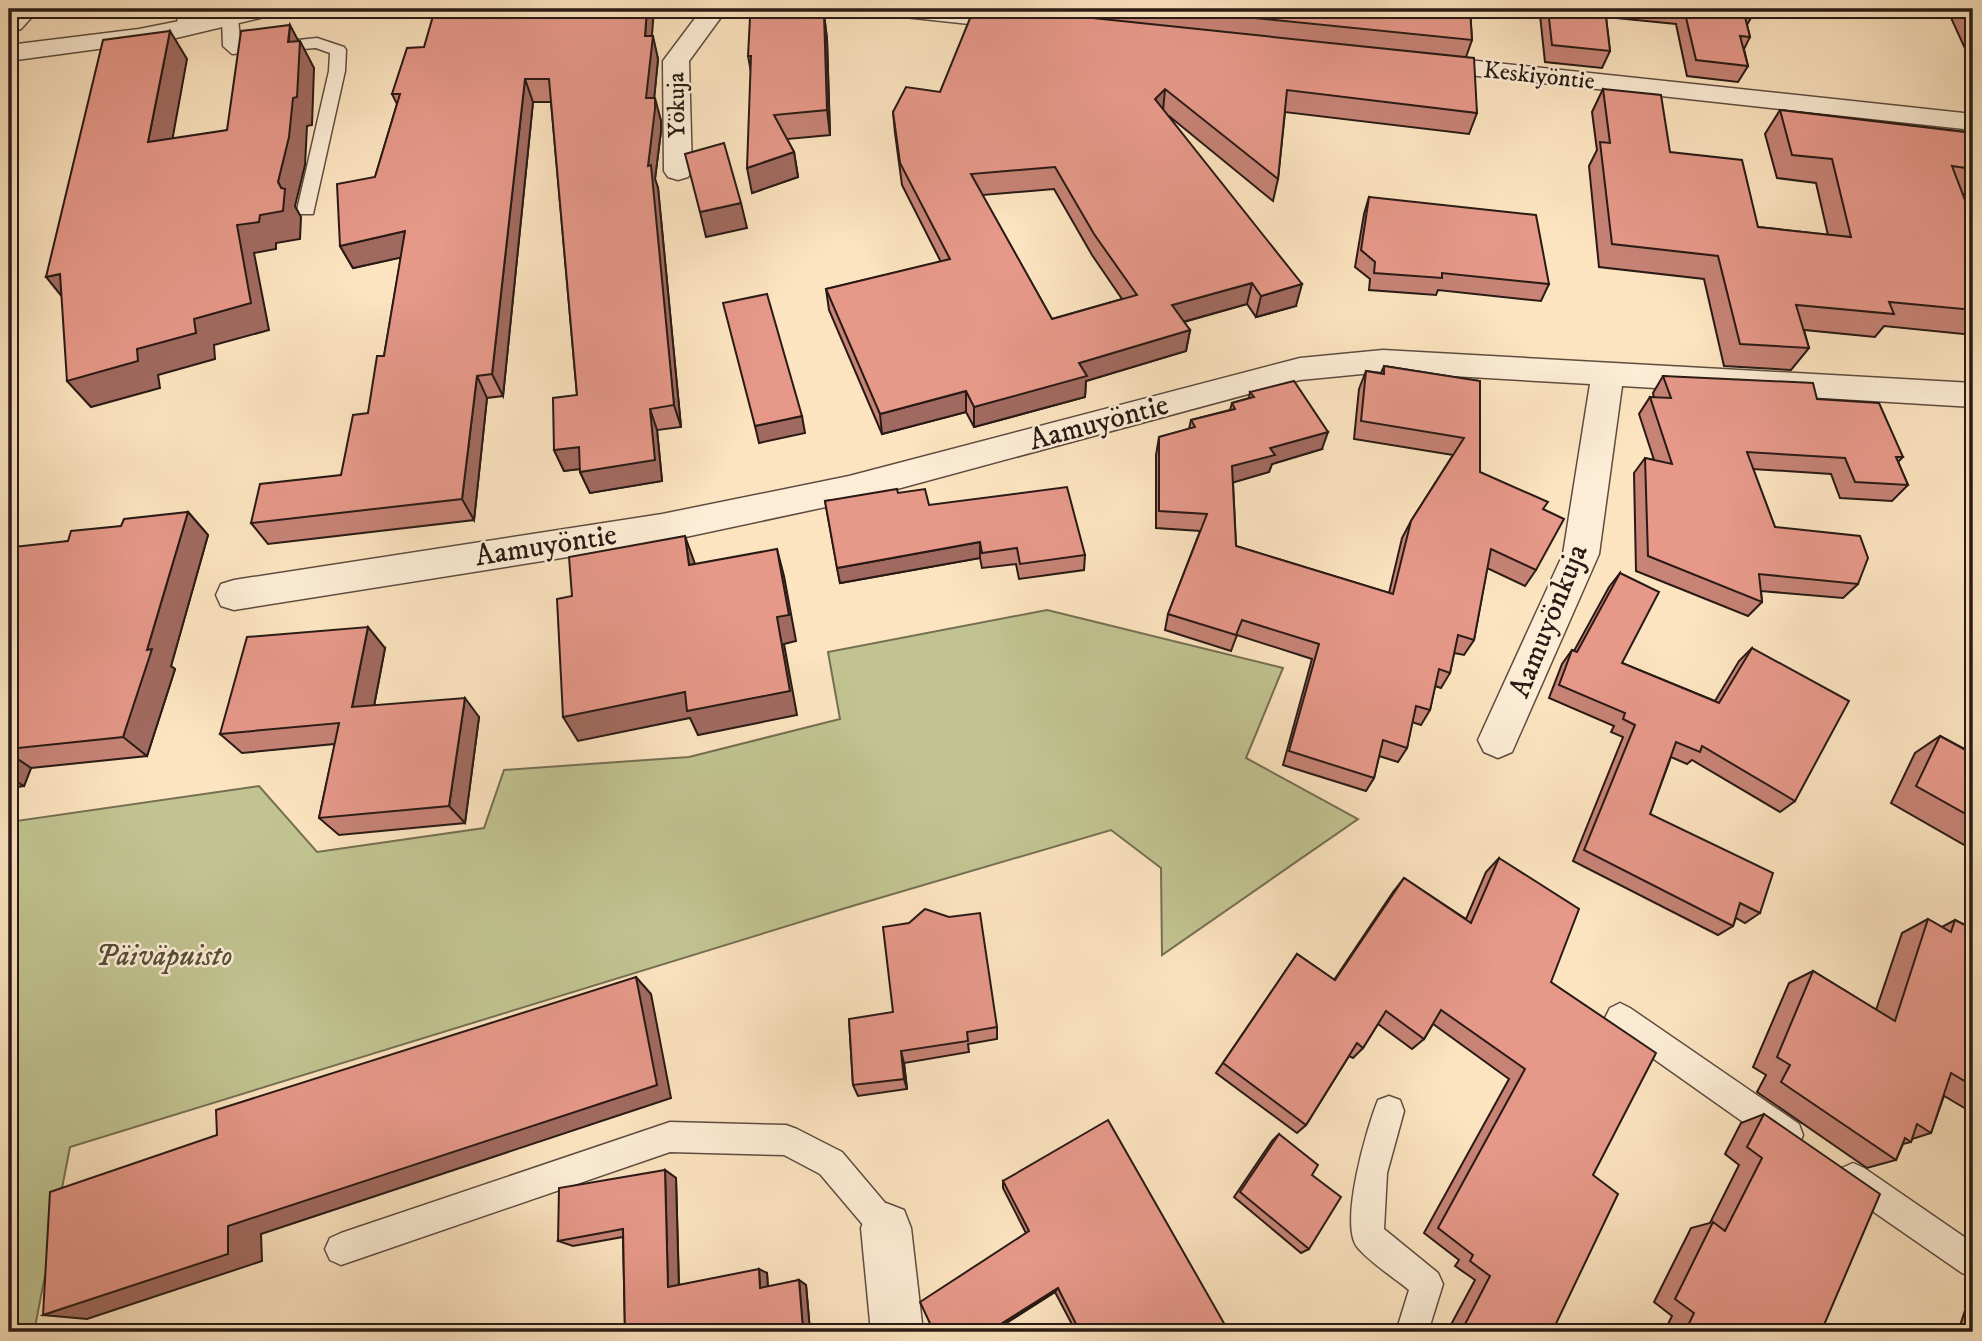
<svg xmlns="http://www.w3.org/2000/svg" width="1982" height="1341" viewBox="0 0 1982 1341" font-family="'IM FELL DW Pica',serif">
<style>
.green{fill:#c1c491;stroke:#756f53;stroke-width:2}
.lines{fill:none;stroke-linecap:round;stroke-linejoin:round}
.lane-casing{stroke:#5e4c40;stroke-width:3}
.street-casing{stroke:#5e4c40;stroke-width:3}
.lane{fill:#fdedd6;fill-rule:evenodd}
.street{fill:#fdedd6;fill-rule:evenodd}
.wall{fill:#c68376;stroke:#291a15;stroke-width:2;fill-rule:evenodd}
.shaded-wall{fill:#a16a60;stroke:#291a15;stroke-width:2}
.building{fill:#e69889;stroke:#291a15;stroke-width:2;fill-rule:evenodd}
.labels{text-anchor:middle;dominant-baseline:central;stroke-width:5;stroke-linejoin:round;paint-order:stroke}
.far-street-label{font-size:24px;fill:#291a15;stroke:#fdedd6}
.street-label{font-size:30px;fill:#291a15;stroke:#fdedd6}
.park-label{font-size:30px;font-style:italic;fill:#574d3a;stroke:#fdedd6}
</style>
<rect width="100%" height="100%" fill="#fce4c0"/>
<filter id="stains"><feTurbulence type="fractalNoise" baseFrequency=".00286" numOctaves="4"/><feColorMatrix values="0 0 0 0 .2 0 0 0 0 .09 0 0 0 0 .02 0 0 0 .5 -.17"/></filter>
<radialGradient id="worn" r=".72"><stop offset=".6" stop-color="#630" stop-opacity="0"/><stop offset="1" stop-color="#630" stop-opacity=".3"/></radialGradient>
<polygon class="green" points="1047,610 1283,668 1246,758 1358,819 1162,955 1161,868 1111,830 849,907 70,1147 34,1332 9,1332 9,822 259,786 317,852 484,828 504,770 689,757 840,719 828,652"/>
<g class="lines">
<defs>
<g id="lane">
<polygon points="22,9 39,9 21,29 9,32 9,22"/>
<polygon points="178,9 194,9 191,32 185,34 177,29"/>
<polygon points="230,15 238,20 241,46 317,38 344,47 346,50 345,71 313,214 299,214 297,210 329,71 330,53 316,48 232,54 223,46 222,20"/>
<polygon points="1620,1003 1630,1008 1799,1124 1803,1135 1799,1146 1788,1150 1777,1146 1610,1028 1605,1018 1610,1008"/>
<path d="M1389 1096 1400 1100 1404 1111 1387 1173 1384 1229 1438 1273 1443 1284 1428 1332H1396L1409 1290C1393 1277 1372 1264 1358 1248 1338 1226 1367 1127 1378 1100Z"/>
<polygon points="670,1122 786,1125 797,1129 842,1152 897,1217 902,1228 897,1239 886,1244 875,1239 820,1174 784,1155 670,1152 341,1265 330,1260 325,1249 330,1238 341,1233"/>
<polygon points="1853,1163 1864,1168 1973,1243 1973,1278 1962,1273 1842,1190 1837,1179 1842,1168"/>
</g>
<g id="street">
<polygon points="240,9 280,9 277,14 172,39 9,61 9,45 139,29"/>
<polygon points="702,9 727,9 689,61 692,171 688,177 678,180 668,177 664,171 663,61"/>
<polygon points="883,9 967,9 1024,14 1033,17 1037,22 1033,27 1024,30 895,16 886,14"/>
<polygon points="1422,55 1973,114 1973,130 1413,69 1409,63 1413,57"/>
<polygon points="1383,350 1973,383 1973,407 1622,386 1599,554 1512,752 1498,758 1484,752 1478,740 1563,554 1590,384 1383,372 1300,380 849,502 662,542 234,610 221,606 216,595 221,584 234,580 662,514 849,476 1300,358"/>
<polygon points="886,1203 904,1210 911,1228 923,1332 871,1332 861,1228 868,1210"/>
</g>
</defs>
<use href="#lane" class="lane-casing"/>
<use href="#street" class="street-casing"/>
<use href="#lane" class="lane"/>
<use href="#street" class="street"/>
</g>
<g class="wall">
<path d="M1006 9H1470L1472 40 1466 57 1477 113 1469 134 1285 112 1278 179 1273 201 1169 116 1296 306 1256 317 1247 304 1184 322 1190 330 1186 351 1086 381 1085 397 974 427 966 412 882 434 829 310 826 289 941 262 902 185 895 133 893 112 940 92ZM1054 189 1092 255 1122 299 1052 319 982 195Z"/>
<polygon points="1543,9 1752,9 1753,14 1747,25 1750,37 1744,49 1748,66 1738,82 1687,76 1676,24 1606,17 1610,51 1602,68 1545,62 1540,15"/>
<polygon points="1947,9 1973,9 1973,66"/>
<polygon points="824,14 827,39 830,135 787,139 794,152 798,177 752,193 751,72 748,56"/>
<polygon points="652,36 658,59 654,98 661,121 661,131 655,179 658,188 681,427 657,430 662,481 590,493 580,472 580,469 564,471 554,450 577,395 551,102 533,102 503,396 487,398 474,520 268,544 251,523 341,475 368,413 384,356 401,257 353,268 340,246 375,177 397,104 392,94"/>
<polygon points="1603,89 1670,152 1758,227 1828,235 1816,183 1777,178 1765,134 1780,110 1973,133 1973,195 1963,194 1973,221 1973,335 1884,326 1875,337 1804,330 1809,348 1791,370 1724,366 1704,279 1599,267 1589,166 1597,150 1592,112"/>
<polygon points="1369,197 1549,284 1541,301 1438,290 1436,295 1369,290 1370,279 1355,267 1364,214"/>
<polygon points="1384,366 1480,381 1480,472 1543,509 1536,570 1525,586 1487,568 1474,640 1464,655 1454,653 1450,673 1441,688 1435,686 1430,710 1421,725 1412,722 1407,748 1398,762 1379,756 1374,778 1366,791 1283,765 1312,659 1237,635 1231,651 1165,630 1168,614 1200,531 1156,528 1156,455 1159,437 1189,429 1191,420 1230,410 1232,403 1249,398 1250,392 1322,449 1272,464 1269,472 1233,482 1236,546 1389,593 1402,538 1411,521 1453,455 1354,439 1359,389 1366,371 1381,373"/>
<polygon points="1663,376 1817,399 1903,457 1898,462 1908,485 1892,501 1840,498 1831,474 1753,469 1775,527 1858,584 1843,598 1761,591 1762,602 1748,616 1636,571 1634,473 1645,458 1654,460 1639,414 1650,397 1654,398 1653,393"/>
<polygon points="898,493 929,505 1085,555 1084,570 1019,579 1016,564 982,568 980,558 840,583 825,501"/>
<polygon points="188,512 208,535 171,666 175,669 147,756 31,768 24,786 9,788 9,554 68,541 121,526"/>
<polygon points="1620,573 1622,663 1715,701 1739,661 1752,648 1795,801 1780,812 1692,760 1687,764 1671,757 1650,814 1760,913 1745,923 1736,918 1733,926 1718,935 1573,861 1623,737 1611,732 1614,726 1549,698 1562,664 1572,650 1574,651 1609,587"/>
<polygon points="385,648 374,706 479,717 465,823 339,835 319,818 335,744 242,753 220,734"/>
<polygon points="1940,736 1972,753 1973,747 1973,850 1891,803 1915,753"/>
<polygon points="1499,858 1551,982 1593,1175 1552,1332 1447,1332 1475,1280 1455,1266 1459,1260 1424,1233 1509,1079 1433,1024 1424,1039 1412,1049 1378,1024 1363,1048 1353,1058 1349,1056 1306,1125 1297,1133 1216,1073 1297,954 1334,980 1393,892 1404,878 1466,919 1486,872"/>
<polygon points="1928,919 1942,927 1955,920 1973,929 1973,1113 1944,1096 1931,1133 1912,1139 1911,1142 1903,1144 1896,1160 1867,1168 1757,1092 1766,1075 1753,1067 1789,983 1813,971 1876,1010 1902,933"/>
<polygon points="849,1019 997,1027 997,1039 968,1044 969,1052 904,1063 907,1089 858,1096 853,1085"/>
<polygon points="1764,1114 1821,1332 1664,1332 1672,1316 1654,1302 1691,1228 1710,1223 1739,1165 1725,1154 1741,1123"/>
<polygon points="1279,1134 1312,1175 1309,1249 1301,1253 1234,1197 1272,1141"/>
<polygon points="665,1170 676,1178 679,1285 767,1273 768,1287 799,1280 806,1285 810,1331 806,1332 625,1332 623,1237 573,1246 558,1241"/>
<polygon points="1003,1181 1229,1332 1076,1332 1055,1292 992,1332 934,1332 1026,1233 1003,1188"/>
<polygon points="1970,1295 1973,1295 1973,1332 1958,1332"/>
</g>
<g class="shaded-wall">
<polygon points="9,9 17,9 9,18"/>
<polygon points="647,9 654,9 651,48 653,36 658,59 652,121 646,98 645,36"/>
<polygon points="824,14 827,39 830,135 827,110"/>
<polygon points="290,25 300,44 300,41 314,68 312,125 307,126 305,165 295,206 301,217 300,239 276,243 276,249 254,253 269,330 214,345 215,359 158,375 160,388 91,407 67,381 194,319 237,225 260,215 281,188 278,182"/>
<polygon points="170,31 187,59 167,169 148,142"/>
<polygon points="525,79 533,102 503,396 492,374"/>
<polygon points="1165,89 1163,111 1155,99"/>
<polygon points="655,98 661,121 661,131 655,179 658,188 681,427 674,405 648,166"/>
<polygon points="794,152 798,177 752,193 747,168"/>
<polygon points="741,203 747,228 706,237 700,212"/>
<polygon points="405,231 417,254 353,268 340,246"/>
<polygon points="60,274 68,304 46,277"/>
<polygon points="1252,283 1247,304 1168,326 1172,305"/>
<polygon points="1302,284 1296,306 1256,317 1261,296"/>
<polygon points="1190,330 1186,351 1086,381 1085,397 974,427 974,407 1079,363"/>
<polygon points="477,376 487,398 474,520 462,499"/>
<polygon points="966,391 966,412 882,434 880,414"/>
<polygon points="650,409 657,430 662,481 590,493 580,472"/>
<polygon points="802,416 805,433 759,443 755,426"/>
<polygon points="1328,432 1322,449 1272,464 1269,472 1228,484 1232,466 1270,448"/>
<polygon points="579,447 588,468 564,471 554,450"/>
<polygon points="188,512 208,535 171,666 175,669 147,756 123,737 147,650"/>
<polygon points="685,536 695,564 689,565"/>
<polygon points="980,542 980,558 840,583 837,568"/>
<polygon points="777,549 784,576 796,641 784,644 797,715 698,735 690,718 578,741 563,717 777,617"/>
<polygon points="368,627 385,648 370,727 352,707"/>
<polygon points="465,698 479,717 465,823 449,806"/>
<polygon points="9,753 31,768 24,786 9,777"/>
<polygon points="636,977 651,994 671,1098 261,1234 262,1261 87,1319 43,1315 228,1226"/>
<polygon points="901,1051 904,1063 907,1089 904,1079"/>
<polygon points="665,1170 676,1178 679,1291 668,1287"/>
<polygon points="759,1269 767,1273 768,1292 760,1288"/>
<polygon points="799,1280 806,1285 810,1331 803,1329"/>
<polygon points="1058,1288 1055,1292 992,1332 988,1332"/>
</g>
<g class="building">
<polygon points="435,9 647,9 645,36 653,36 646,98 655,98 655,109 648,166 651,165 674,405 650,409 655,460 580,472 579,447 554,450 553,398 577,395 549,79 525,79 492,374 477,376 462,499 251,523 260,484 341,475 353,415 368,413 377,356 384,356 405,231 340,246 337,184 375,177 400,94 392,94 407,48 424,47"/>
<path d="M1006 9 1474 58 1477 113 1287 90 1278 179 1165 89 1155 99 1302 284 1261 296 1252 283 1172 305 1190 330 1079 363 1087 376 974 407 966 391 880 414 826 289 950 259 900 163 893 112 906 87 940 92 973 11ZM1055 167 1094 234 1137 295 1052 319 971 174Z"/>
<polygon points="1166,9 1470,9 1472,40"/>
<polygon points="1548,9 1605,9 1610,51 1552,45"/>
<polygon points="1684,9 1752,9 1753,14 1744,13 1750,37 1740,36 1748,66 1696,60"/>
<polygon points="824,14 827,110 774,115 794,152 747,168 751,56 748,56 750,18"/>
<polygon points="290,25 288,42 300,41 297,97 293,98 289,137 278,182 281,188 285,189 283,211 260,215 259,222 237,225 251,303 194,319 196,333 137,349 138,361 67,381 60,274 46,277 103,40 170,31 148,142 227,130 241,31"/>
<polygon points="1603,89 1661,95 1670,152 1742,160 1758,227 1851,237 1832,159 1792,155 1780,110 1973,133 1973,169 1952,166 1973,221 1973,310 1889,302 1894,314 1796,305 1809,348 1740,344 1718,256 1612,244 1600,142 1610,143"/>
<polygon points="724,143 741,203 700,212 685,154"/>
<polygon points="1369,197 1536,215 1549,284 1442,273 1442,278 1374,273 1375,262 1361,250"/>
<polygon points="767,294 802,416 755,426 723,303"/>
<polygon points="1384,366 1480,381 1480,472 1548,502 1543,509 1564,519 1536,570 1491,549 1474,640 1458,635 1450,673 1439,669 1430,710 1416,706 1407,748 1383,740 1374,778 1289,751 1319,644 1242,620 1236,635 1168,614 1207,514 1159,511 1159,437 1195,427 1191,420 1235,409 1232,403 1254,397 1250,392 1294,381 1328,432 1270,448 1275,455 1232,466 1236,546 1393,594 1411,521 1464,438 1361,421 1366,371 1384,374"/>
<polygon points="1663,376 1813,383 1817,399 1879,403 1903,457 1896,457 1908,485 1855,482 1845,458 1747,452 1775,527 1860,536 1868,558 1858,584 1759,574 1762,602 1648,556 1645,458 1672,464 1650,397 1671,398"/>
<polygon points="1067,487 1085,555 1020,564 1017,548 982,553 980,542 837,568 825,501 897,489 898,493 925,489 929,505"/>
<polygon points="188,512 147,650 152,649 123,737 9,749 9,554 10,554 14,547 68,541 71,531 121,526 124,519"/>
<polygon points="685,536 689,565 777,549 789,615 777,617 790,691 687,711 685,692 563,717 557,599 572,596 569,557"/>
<polygon points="1620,573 1659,592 1622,663 1719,703 1752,648 1849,701 1795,801 1702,746 1700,752 1676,742 1650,814 1773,873 1760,913 1740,903 1733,926 1584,850 1635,725 1623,719 1625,713 1559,685 1572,650 1577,652"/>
<polygon points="368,627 352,707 465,698 449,806 319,818 339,723 220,734 247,637"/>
<polygon points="1940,736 1973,754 1973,818 1916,786"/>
<polygon points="1499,858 1579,909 1551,982 1656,1053 1593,1175 1618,1194 1552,1332 1461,1332 1490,1276 1470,1261 1473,1255 1438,1228 1525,1069 1441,1010 1424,1039 1386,1011 1363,1048 1357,1043 1306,1125 1223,1063 1297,954 1335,980 1404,878 1471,923"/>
<polygon points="925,909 949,917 980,913 997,1027 967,1032 968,1041 901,1051 904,1079 853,1085 849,1019 893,1012 883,927 909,923"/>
<polygon points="1928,919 1951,932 1955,920 1973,929 1973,1086 1951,1073 1931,1133 1917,1124 1911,1142 1905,1138 1896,1160 1781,1082 1790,1065 1777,1057 1813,971 1895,1021"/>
<polygon points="636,977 657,1085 228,1226 228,1254 43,1315 50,1192 217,1135 216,1110"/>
<polygon points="1764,1114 1880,1194 1821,1332 1685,1332 1694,1313 1675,1299 1713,1222 1725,1231 1762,1158 1747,1147"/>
<polygon points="1108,1120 1229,1332 1080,1332 1058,1288 988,1332 934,1332 920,1302 1029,1231 1003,1181"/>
<polygon points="1279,1134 1318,1165 1312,1175 1341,1197 1309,1249 1240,1192"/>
<polygon points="665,1170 668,1287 759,1269 760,1288 799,1280 803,1329 799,1330 799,1332 625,1332 623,1229 558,1241 559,1188"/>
</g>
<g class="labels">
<g class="far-street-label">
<text transform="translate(1539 76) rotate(6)">Keskiyöntie</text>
<text transform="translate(677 105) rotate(-91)">Yökuja</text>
</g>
<g class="street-label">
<text transform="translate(1099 423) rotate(-15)">Aamuyöntie</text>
<text transform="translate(546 546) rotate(-9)">Aamuyöntie</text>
<text transform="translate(1549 621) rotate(-68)">Aamuyönkuja</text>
</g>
<g class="park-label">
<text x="164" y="956">Päiväpuisto</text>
</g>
</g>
<rect width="1982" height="1341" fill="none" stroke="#fce4c0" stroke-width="35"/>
<rect x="10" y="10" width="1961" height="1320" fill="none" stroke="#291a15" stroke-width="3.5"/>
<rect x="18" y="18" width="1947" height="1306" fill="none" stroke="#291a15" stroke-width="2"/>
<rect width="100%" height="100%" filter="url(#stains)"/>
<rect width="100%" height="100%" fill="url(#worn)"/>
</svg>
